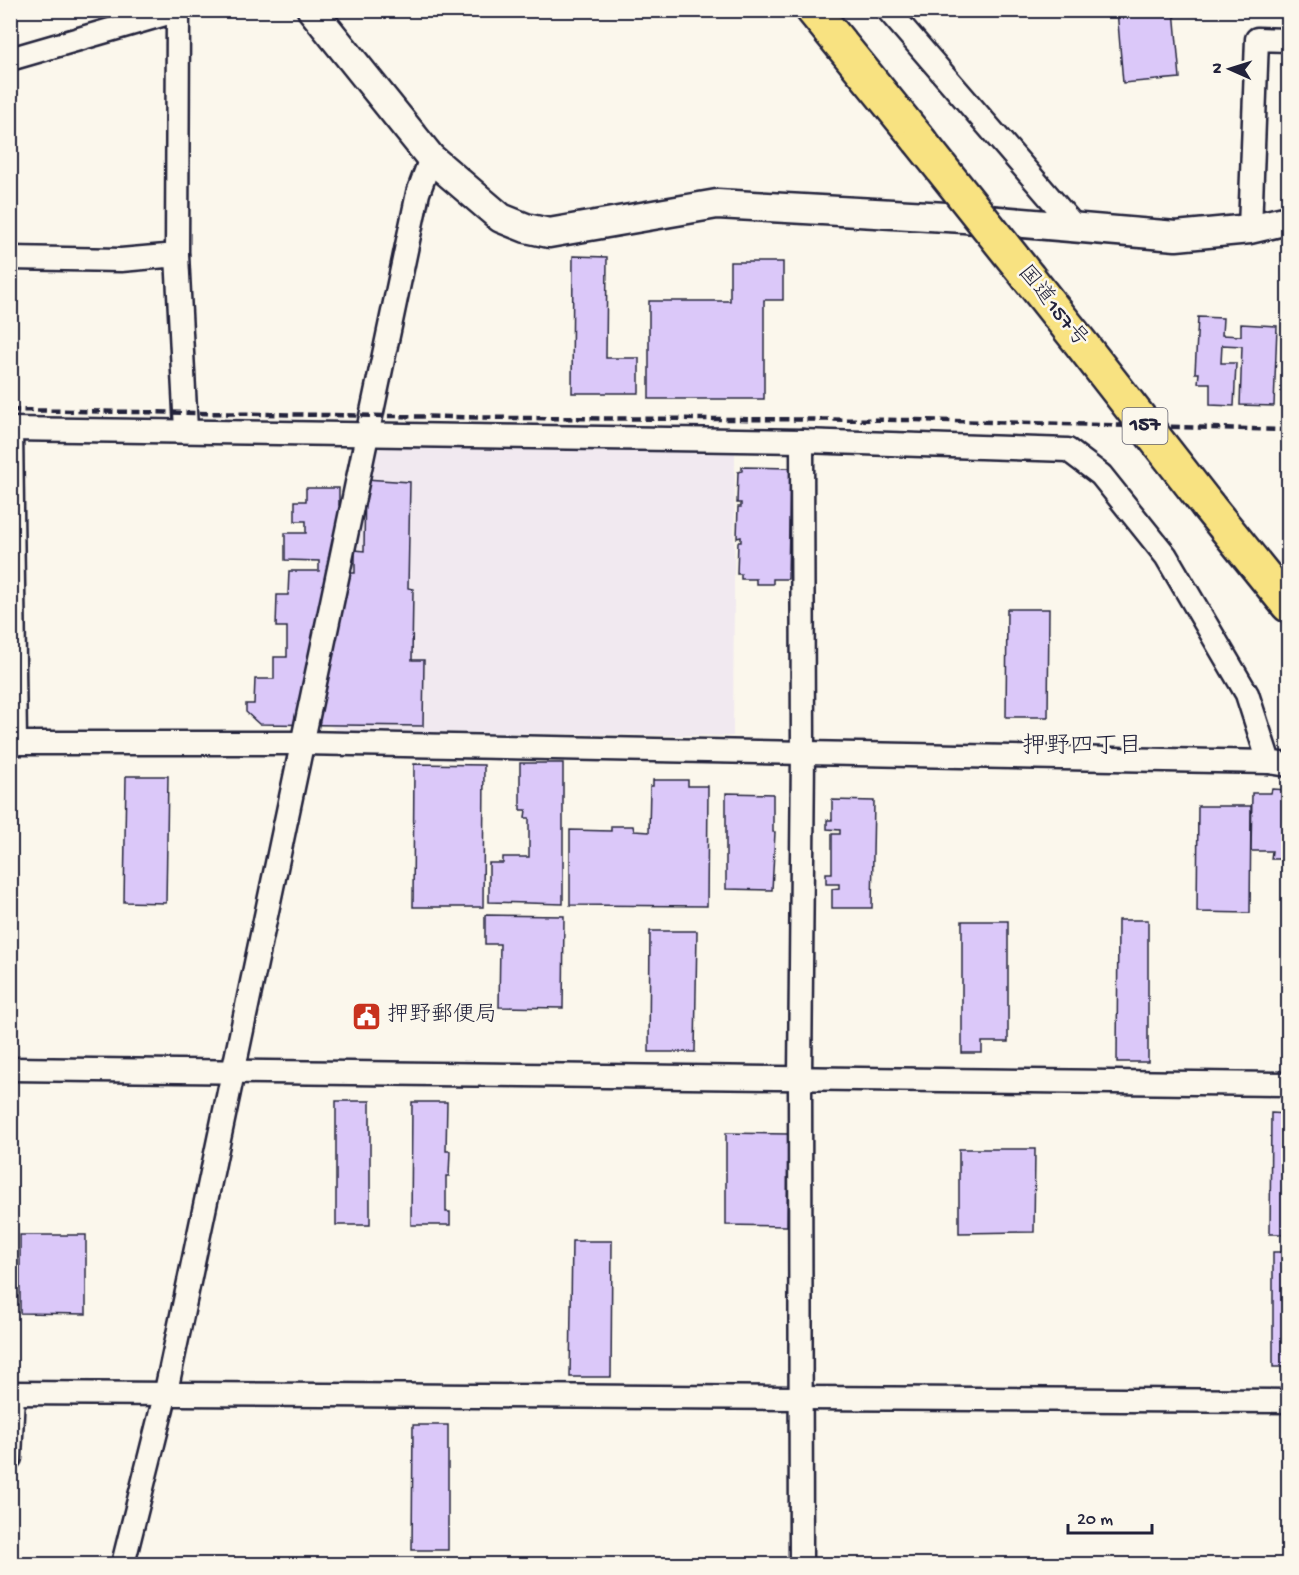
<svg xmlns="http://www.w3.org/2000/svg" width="1299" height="1575" viewBox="0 0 1299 1575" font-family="'Gochi Hand','Klee One',sans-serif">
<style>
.built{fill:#f1e9f0}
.building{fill:#dbc8f9;stroke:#22223b;stroke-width:1.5}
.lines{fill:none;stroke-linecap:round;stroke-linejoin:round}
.minor-casing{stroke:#22223b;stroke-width:27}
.tertiary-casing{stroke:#22223b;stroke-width:33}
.trunk-casing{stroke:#22223b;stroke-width:38}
.minor{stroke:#fbf7ec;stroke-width:22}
.tertiary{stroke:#fbf7ec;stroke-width:28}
.trunk{stroke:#f8e281;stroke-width:33}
.rail{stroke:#22223b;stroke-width:4.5;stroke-dasharray:9 4.5;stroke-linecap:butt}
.trunk-bridge-casing{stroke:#22223b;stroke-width:38;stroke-linecap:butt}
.trunk-bridge{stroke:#f8e281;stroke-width:33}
.labels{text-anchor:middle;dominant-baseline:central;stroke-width:5;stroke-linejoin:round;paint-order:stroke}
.shield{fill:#fbf7ec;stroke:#636270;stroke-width:1.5}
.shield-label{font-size:21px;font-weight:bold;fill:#22223b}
.street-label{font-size:22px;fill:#22223b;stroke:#fbf7ec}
.poi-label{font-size:22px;fill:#22223b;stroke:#fbf7ec;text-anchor:start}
.neighbourhood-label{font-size:24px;fill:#22223b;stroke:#fbf7ec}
</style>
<rect width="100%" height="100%" fill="#fbf7ec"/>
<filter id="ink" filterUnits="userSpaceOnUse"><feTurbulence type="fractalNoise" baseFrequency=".0167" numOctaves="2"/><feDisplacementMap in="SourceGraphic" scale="12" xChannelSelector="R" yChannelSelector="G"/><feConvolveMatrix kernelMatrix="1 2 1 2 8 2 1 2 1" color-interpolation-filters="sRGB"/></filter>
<g filter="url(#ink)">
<polygon class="built" points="386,445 735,452 733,736 338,731 321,720 376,450"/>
<g class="building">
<polygon points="1117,10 1174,10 1180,78 1123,83"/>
<polygon points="573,256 607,257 606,358 639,358 639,393 572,393"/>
<polygon points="730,262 783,262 783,300 764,300 764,399 649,399 649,301 730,301"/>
<polygon points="1198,317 1223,318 1222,335 1241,336 1241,324 1277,326 1274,406 1240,405 1242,346 1222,345 1221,363 1236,363 1234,406 1210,405 1210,383 1198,383 1199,373 1195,373"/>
<polygon points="742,467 790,468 788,579 773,579 773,584 756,584 756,579 741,579 741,574 737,574 738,542 741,542 741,537 737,538 738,507 741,507 741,503 737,503 738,472 742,471"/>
<polygon points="365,479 410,482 408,588 413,589 412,660 424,660 423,726 259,724 246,712 246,704 254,704 255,679 274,679 274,657 287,657 287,627 276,627 277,595 288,595 289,571 319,571 319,561 285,560 285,533 306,533 306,521 295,521 295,501 306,501 306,488 339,488 339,505 346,505 340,561 329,561 329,573 355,573 355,550 364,551"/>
<polygon points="1007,609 1049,609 1048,717 1006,717"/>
<polygon points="520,763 563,763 563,904 489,902 489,863 503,863 503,857 529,857 529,818 525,818 526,810 520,810"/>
<polygon points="414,764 484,765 483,907 413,907"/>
<polygon points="126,776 168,776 166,903 124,902"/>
<polygon points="653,780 688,780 688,786 708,786 707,906 570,905 570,830 611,831 611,826 633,826 634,831 649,832 650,786 653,786"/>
<polygon points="1272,789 1288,790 1288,859 1271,859 1272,851 1251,851 1252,793 1271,793"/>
<polygon points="726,793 773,794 773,832 775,832 772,890 726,889"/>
<polygon points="832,800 874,801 872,908 832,908 832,889 839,888 839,884 826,884 826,873 832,873 832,834 840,834 840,830 827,829 827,820 832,820"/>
<polygon points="1198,806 1251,806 1250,913 1197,912"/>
<polygon points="485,915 564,916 563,1008 499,1007 500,944 485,944"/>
<polygon points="1118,920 1148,920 1148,1062 1117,1062"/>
<polygon points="962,921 1008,921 1008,1042 982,1042 982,1053 962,1053"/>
<polygon points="650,931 697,931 695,1052 649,1052"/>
<rect x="336" y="1101" width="34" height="124"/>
<polygon points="412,1102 447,1102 446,1151 450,1151 449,1176 446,1176 446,1212 450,1212 450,1225 411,1225"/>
<polygon points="1271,1113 1288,1114 1288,1234 1270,1234"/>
<polygon points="726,1133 788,1134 787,1226 726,1225"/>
<polygon points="959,1149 1035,1149 1034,1232 959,1233"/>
<polygon points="20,1235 86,1235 86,1314 20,1313"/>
<polygon points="572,1241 612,1241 611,1377 570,1377"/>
<rect x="1273" y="1252" width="15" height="115"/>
<polygon points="413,1425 448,1425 448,1550 412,1550"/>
</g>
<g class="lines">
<defs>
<g id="minor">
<polyline points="888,10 1076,228"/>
<polyline points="10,59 179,10"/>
<polyline points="1250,229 1257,39 1288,40"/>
<polyline points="177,255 178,11"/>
<polyline points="10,258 121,260 177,255 186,430"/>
<polyline points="10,429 802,441 1068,450 1101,475 1166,556 1247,694 1269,762 1288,765"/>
<polyline points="11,429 15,743"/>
<polyline points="10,743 302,743 1269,762"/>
<polyline points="10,1069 1288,1084"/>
<polyline points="10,1393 1288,1401"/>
<polyline points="10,1458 13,1393"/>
<polyline points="123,1564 165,1396 418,193 431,158"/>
<polyline points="801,1564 800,1077 803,752 802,441"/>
</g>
<polyline id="tertiary" points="312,10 431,158 501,218 526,228 549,233 717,204 964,218 1176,236 1250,229 1288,220"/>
<g id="trunk">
<polyline points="813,10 919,140"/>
<polyline points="1029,278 1083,346"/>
<polyline points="1208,506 1288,605"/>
</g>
</defs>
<use href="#minor" class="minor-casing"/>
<use href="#tertiary" class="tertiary-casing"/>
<use href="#trunk" class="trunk-casing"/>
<use href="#minor" class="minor"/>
<use href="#tertiary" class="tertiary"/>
<use href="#trunk" class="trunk"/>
<polyline class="rail" points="10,410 516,418 916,420 1288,430"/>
<defs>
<g id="trunk-bridge">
<polyline points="919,140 1029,278"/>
<polyline points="1083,346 1208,506"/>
</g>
</defs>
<use href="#trunk-bridge" class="trunk-bridge-casing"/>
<use href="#trunk-bridge" class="trunk-bridge"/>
</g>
</g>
<defs>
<symbol id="civic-square" viewBox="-11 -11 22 22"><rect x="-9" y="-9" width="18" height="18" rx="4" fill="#c8321e" stroke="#fbf7ec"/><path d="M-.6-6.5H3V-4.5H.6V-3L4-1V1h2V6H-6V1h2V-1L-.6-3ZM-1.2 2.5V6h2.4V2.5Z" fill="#fff"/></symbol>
</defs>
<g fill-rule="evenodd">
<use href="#civic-square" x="350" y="1000" width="33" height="33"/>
</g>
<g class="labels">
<rect class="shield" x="1122.5" y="408" width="45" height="36" rx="4.5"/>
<g class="shield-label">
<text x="1145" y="426">157</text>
</g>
<g class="street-label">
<text transform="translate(1052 307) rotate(51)">国道157号</text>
</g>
<g class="poi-label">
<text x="387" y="1016">押野郵便局</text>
</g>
<g class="neighbourhood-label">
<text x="1082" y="747">押野四丁目</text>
</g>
</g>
<rect width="1299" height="1575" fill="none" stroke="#fbf7ec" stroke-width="36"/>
<rect x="18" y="18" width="1263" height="1539" fill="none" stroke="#22223b" stroke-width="2" filter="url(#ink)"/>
<g transform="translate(1230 69) rotate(273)" stroke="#fbf7ec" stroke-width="4.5" paint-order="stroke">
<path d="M0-4.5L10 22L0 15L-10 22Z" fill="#22223b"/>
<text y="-9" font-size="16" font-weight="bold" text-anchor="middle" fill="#22223b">N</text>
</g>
<path d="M1068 1524v9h84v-9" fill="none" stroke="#22223b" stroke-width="3"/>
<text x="1077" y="1524" font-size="18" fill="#22223b" stroke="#fbf7ec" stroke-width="4.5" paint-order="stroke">20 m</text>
</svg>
